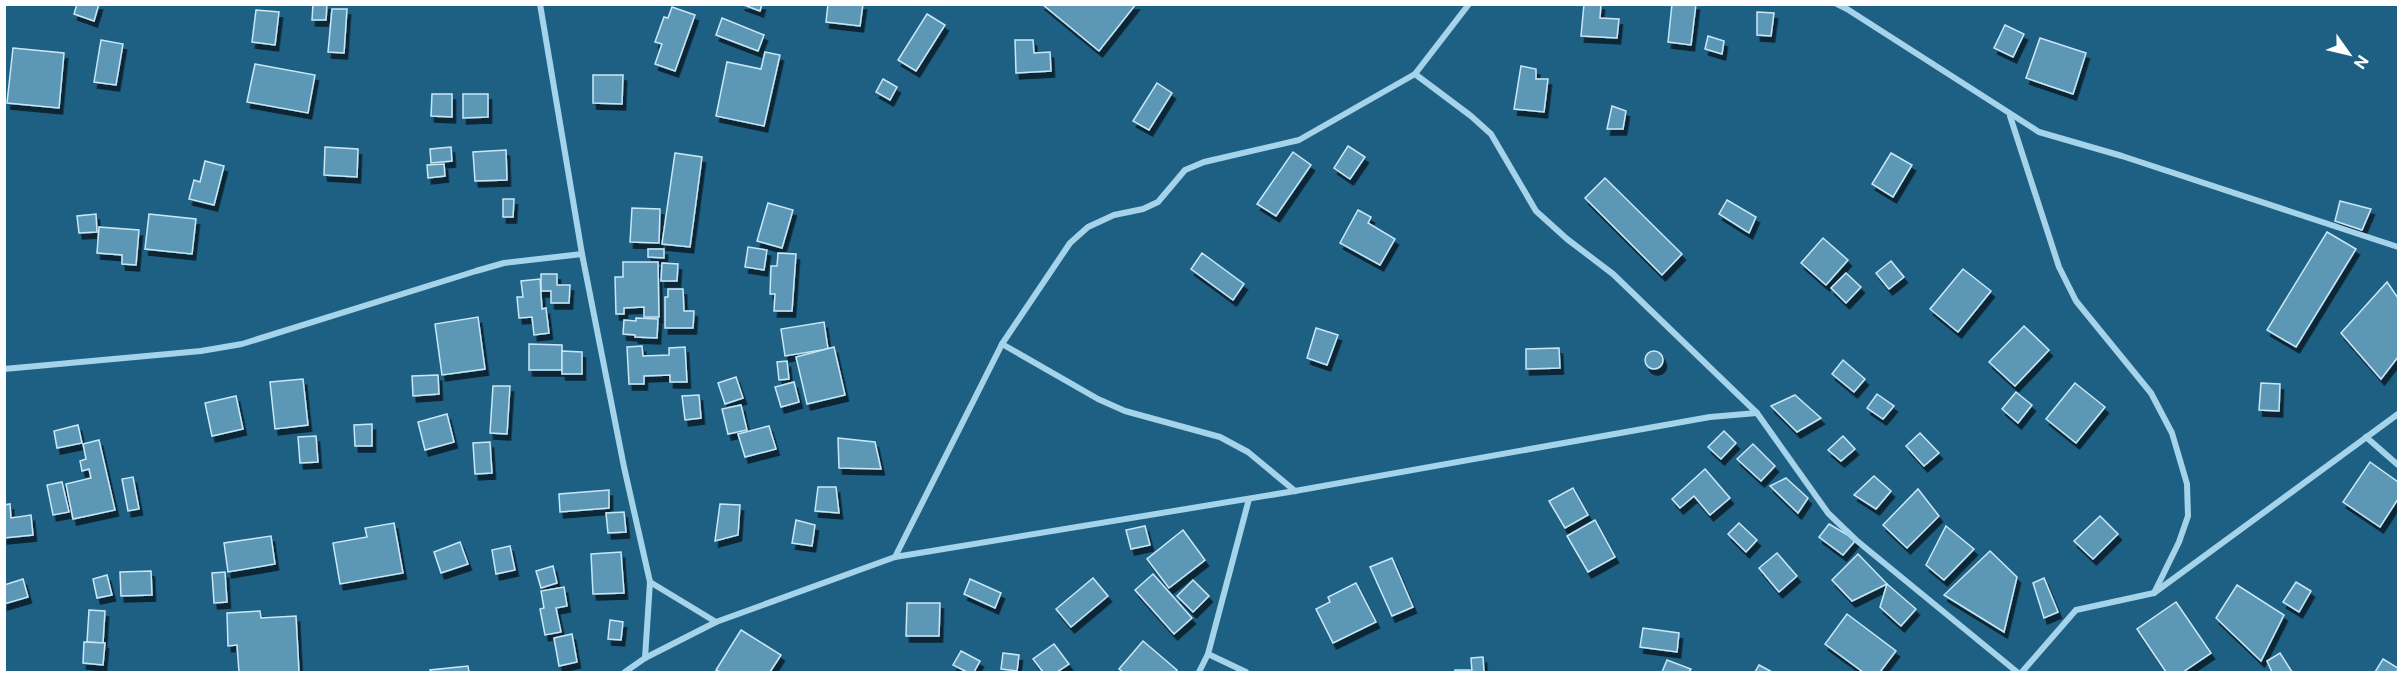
<svg xmlns="http://www.w3.org/2000/svg" width="2403" height="677" viewBox="0 0 2403 677" font-family="'Public Sans',sans-serif">
<style>
.building{fill:#5b97b6;stroke:#c9e8f7;stroke-width:1.5;filter:url(#shadow)}
.lines{fill:none;stroke-linecap:round;stroke-linejoin:round}
.street{stroke:#a5d3ea;stroke-width:6}
</style>
<defs>
<filter id="shadow"><feDropShadow dx="3.5" dy="6" stdDeviation="0" flood-color="#0009"/></filter>
</defs>
<rect width="100%" height="100%" fill="#1e6084"/>
<g class="building">
<polygon points="77,4 99,4 94,21 74,14"/>
<polygon points="313,4 327,4 326,20 312,20"/>
<polygon points="741,4 762,4 760,11"/>
<polygon points="828,4 863,4 860,26 826,22"/>
<polygon points="1042,4 1136,4 1099,51"/>
<polygon points="1584,4 1601,4 1600,18 1619,19 1617,38 1581,36"/>
<polygon points="1672,4 1696,4 1691,45 1668,42"/>
<polygon points="672,7 695,15 675,71 655,64 662,44 655,42 664,17 668,18"/>
<polygon points="332,9 347,9 344,53 328,52"/>
<polygon points="256,10 279,12 275,45 252,42"/>
<polygon points="1757,12 1774,13 1771,36 1757,35"/>
<polygon points="927,14 945,25 916,71 898,60"/>
<polygon points="722,18 764,35 758,51 716,35"/>
<polygon points="2005,25 2024,34 2013,57 1994,48"/>
<polygon points="1708,36 1724,41 1722,54 1705,49"/>
<polygon points="2040,38 2086,53 2073,94 2026,78"/>
<polygon points="101,40 123,44 116,85 94,82"/>
<polygon points="1015,40 1033,40 1034,53 1050,52 1051,71 1016,73"/>
<polygon points="13,48 64,53 59,108 7,103"/>
<polygon points="765,52 780,55 764,126 716,116 727,62 761,69"/>
<polygon points="255,64 315,75 308,113 247,102"/>
<polygon points="1521,66 1536,69 1536,79 1548,79 1544,112 1514,109"/>
<polygon points="593,75 623,75 622,104 593,103"/>
<polygon points="883,79 897,87 890,100 876,92"/>
<polygon points="1157,83 1172,93 1149,130 1133,121"/>
<polygon points="432,94 452,94 452,117 431,116"/>
<polygon points="463,94 488,94 488,117 463,118"/>
<polygon points="1612,106 1626,111 1623,129 1607,129"/>
<polygon points="1348,146 1365,157 1350,179 1334,168"/>
<polygon points="325,147 358,149 357,177 324,175"/>
<polygon points="451,147 452,161 431,163 430,149"/>
<polygon points="506,150 507,180 475,181 473,152"/>
<polygon points="1293,152 1311,165 1276,216 1257,204"/>
<polygon points="675,153 702,157 690,247 662,244"/>
<polygon points="1891,153 1912,165 1893,197 1872,184"/>
<polygon points="205,161 224,166 214,205 189,199 194,180 200,182"/>
<polygon points="444,164 445,176 428,178 427,165"/>
<polygon points="1605,178 1682,254 1662,275 1585,198"/>
<polygon points="503,199 514,199 513,217 503,217"/>
<polygon points="1727,200 1756,217 1749,233 1719,214"/>
<polygon points="2340,201 2371,209 2362,230 2335,221"/>
<polygon points="768,203 793,210 782,248 757,241"/>
<polygon points="632,208 660,209 659,243 630,242"/>
<polygon points="1358,210 1371,217 1368,223 1395,239 1380,265 1340,243"/>
<polygon points="96,214 97,232 79,233 77,216"/>
<polygon points="149,214 196,219 192,254 145,249"/>
<polygon points="99,227 139,230 136,265 122,264 122,255 97,253"/>
<polygon points="2327,232 2356,249 2296,347 2267,330"/>
<polygon points="1823,238 1848,260 1826,285 1801,263"/>
<polygon points="748,247 767,250 764,270 745,267"/>
<polygon points="648,249 664,249 664,258 648,257"/>
<polygon points="778,253 796,254 792,311 774,311 775,294 770,294 771,266 777,266"/>
<polygon points="1202,253 1244,284 1233,300 1191,269"/>
<polygon points="1891,261 1904,277 1889,289 1876,273"/>
<polygon points="623,262 658,262 659,317 644,317 644,307 624,308 624,314 616,314 615,277 623,277"/>
<polygon points="662,263 678,264 677,281 661,281"/>
<polygon points="1963,269 1991,291 1958,332 1930,309"/>
<polygon points="1846,273 1861,287 1846,303 1831,288"/>
<polygon points="541,274 557,274 557,285 570,285 569,303 551,303 551,291 541,291"/>
<polygon points="540,279 542,309 546,308 549,333 534,335 532,317 519,318 517,297 523,297 521,281"/>
<polygon points="2387,282 2398,298 2398,357 2381,379 2341,333"/>
<polygon points="668,289 683,289 684,311 694,311 693,328 665,328 665,297 668,297"/>
<polygon points="478,317 485,369 442,375 435,324"/>
<polygon points="636,318 658,319 657,338 635,337 635,335 623,334 624,320 636,321"/>
<polygon points="824,322 828,349 785,356 781,329"/>
<polygon points="2024,326 2049,350 2015,386 1989,362"/>
<polygon points="1316,328 1338,335 1327,365 1307,358"/>
<polygon points="529,344 562,345 562,370 529,370"/>
<polygon points="642,346 643,356 669,355 669,348 685,347 687,382 670,382 670,375 644,376 644,384 629,384 627,347"/>
<polygon points="834,347 845,395 807,404 796,357"/>
<polygon points="1559,348 1560,368 1526,369 1526,349"/>
<circle cx="1654" cy="360" r="9"/>
<polygon points="562,351 582,352 582,374 562,374"/>
<polygon points="1843,360 1865,379 1854,392 1832,374"/>
<polygon points="787,361 789,379 779,380 777,362"/>
<polygon points="438,375 439,394 413,396 412,376"/>
<polygon points="736,377 743,398 725,404 718,383"/>
<polygon points="303,379 308,425 275,429 270,382"/>
<polygon points="794,382 799,402 781,407 775,387"/>
<polygon points="2075,383 2105,407 2076,443 2046,419"/>
<polygon points="2261,383 2280,384 2279,411 2259,410"/>
<polygon points="493,386 510,386 507,434 490,433"/>
<polygon points="2016,392 2032,405 2018,423 2002,409"/>
<polygon points="1877,394 1894,406 1883,419 1867,408"/>
<polygon points="699,395 701,418 685,420 682,396"/>
<polygon points="1795,395 1821,418 1797,432 1771,406"/>
<polygon points="236,396 243,429 212,436 205,403"/>
<polygon points="741,405 747,430 728,434 722,409"/>
<polygon points="447,414 454,442 425,450 418,422"/>
<polygon points="372,424 372,446 355,446 354,425"/>
<polygon points="78,425 82,443 57,448 54,431"/>
<polygon points="769,426 776,449 745,457 738,434"/>
<polygon points="1724,431 1736,443 1721,459 1708,447"/>
<polygon points="1920,433 1939,453 1924,466 1906,446"/>
<polygon points="316,436 318,462 300,463 298,437"/>
<polygon points="1843,436 1855,449 1841,461 1828,450"/>
<polygon points="838,438 875,442 881,469 839,468"/>
<polygon points="99,440 115,510 73,519 66,484 91,478 89,469 82,471 80,461 86,459 83,444"/>
<polygon points="490,442 492,473 475,474 473,443"/>
<polygon points="1753,444 1775,466 1761,481 1737,459"/>
<polygon points="2370,462 2398,482 2398,499 2380,527 2343,502"/>
<polygon points="1705,469 1730,498 1710,515 1694,496 1680,508 1672,499"/>
<polygon points="1874,476 1891,491 1876,509 1854,495"/>
<polygon points="133,477 139,509 128,511 122,479"/>
<polygon points="1786,478 1808,498 1798,513 1770,486"/>
<polygon points="62,482 69,512 53,515 47,485"/>
<polygon points="818,487 836,487 839,513 815,511"/>
<polygon points="1573,488 1588,515 1565,528 1549,501"/>
<polygon points="1918,489 1939,516 1907,548 1883,525"/>
<polygon points="609,490 609,508 560,512 559,494"/>
<polygon points="10,504 11,518 31,515 33,535 4,538 4,505"/>
<polygon points="720,504 740,505 738,535 715,541"/>
<polygon points="624,512 626,532 608,533 606,513"/>
<polygon points="2100,516 2118,534 2093,559 2074,541"/>
<polygon points="796,520 815,525 812,546 792,543"/>
<polygon points="1595,520 1615,557 1588,572 1567,536"/>
<polygon points="394,523 403,573 340,584 333,543 367,537 365,528"/>
<polygon points="1739,523 1757,540 1746,552 1728,534"/>
<polygon points="1829,524 1856,540 1843,555 1819,537"/>
<polygon points="1145,526 1150,545 1131,549 1126,530"/>
<polygon points="1946,526 1974,549 1944,580 1926,565"/>
<polygon points="1183,530 1205,560 1169,588 1147,559"/>
<polygon points="271,536 275,564 228,572 224,543"/>
<polygon points="460,542 468,564 441,573 434,552"/>
<polygon points="510,546 515,570 496,574 492,550"/>
<polygon points="1990,551 2017,577 2004,632 1944,595"/>
<polygon points="621,552 624,593 593,594 591,554"/>
<polygon points="1777,553 1797,576 1779,592 1759,568"/>
<polygon points="1858,554 1887,584 1852,601 1832,580"/>
<polygon points="1392,558 1413,607 1392,616 1370,567"/>
<polygon points="553,566 557,583 541,588 536,571"/>
<polygon points="151,571 152,595 121,596 120,572"/>
<polygon points="225,572 227,602 214,603 212,573"/>
<polygon points="1153,574 1192,618 1174,634 1135,590"/>
<polygon points="107,575 112,595 97,598 93,579"/>
<polygon points="1093,578 1108,596 1071,627 1056,609"/>
<polygon points="2044,578 2058,612 2044,618 2033,583"/>
<polygon points="23,579 28,597 4,604 4,585"/>
<polygon points="970,579 1001,593 995,608 964,594"/>
<polygon points="1193,580 1209,596 1193,612 1177,596"/>
<polygon points="2296,582 2311,591 2299,612 2283,602"/>
<polygon points="1356,583 1376,622 1333,643 1316,609 1330,602 1328,597"/>
<polygon points="1887,584 1916,609 1901,626 1880,607"/>
<polygon points="2237,585 2284,615 2261,661 2216,618"/>
<polygon points="564,587 567,606 556,608 561,632 545,635 540,609 544,608 541,591"/>
<polygon points="2176,602 2211,653 2183,672 2166,672 2137,629"/>
<polygon points="907,603 940,603 939,636 906,636"/>
<polygon points="89,610 105,611 103,643 87,642"/>
<polygon points="260,611 261,618 296,616 299,672 239,672 237,645 228,646 227,613"/>
<polygon points="1847,614 1896,651 1880,672 1863,672 1825,644"/>
<polygon points="610,620 623,622 621,640 608,639"/>
<polygon points="1643,628 1679,633 1677,652 1640,647"/>
<polygon points="741,630 781,655 770,672 720,672 716,670"/>
<polygon points="572,634 577,662 559,666 554,638"/>
<polygon points="1143,641 1177,670 1175,672 1123,672 1119,669"/>
<polygon points="84,642 105,643 103,665 83,663"/>
<polygon points="1054,644 1069,664 1057,672 1043,672 1033,659"/>
<polygon points="961,651 980,661 974,672 967,672 953,665"/>
<polygon points="1003,653 1019,655 1017,671 1001,669"/>
<polygon points="2280,653 2292,672 2272,672 2267,661"/>
<polygon points="1483,657 1484,672 1472,672 1471,658"/>
<polygon points="2383,659 2398,668 2397,672 2375,672"/>
<polygon points="1667,660 1691,669 1689,672 1662,672"/>
<polygon points="1759,665 1772,672 1755,672"/>
<polygon points="468,666 469,672 431,672 430,670"/>
<rect x="1455" y="670" width="15" height="2"/>
</g>
<g class="lines">
<g class="street">
<polyline points="540,4 582,254 624,467 650,582 645,658"/>
<polyline points="1837,4 1847,9 2039,132 2122,156 2398,247"/>
<polyline points="1415,74 1471,116 1491,134 1536,211 1567,239 1613,274 1757,413 1828,513 1856,540 2017,672"/>
<polyline points="2010,116 2059,267 2076,301 2151,393 2172,433 2187,484 2188,516 2179,542 2154,593"/>
<polyline points="1002,344 1098,399 1125,411 1220,437 1248,452 1295,491"/>
<polyline points="4,369 201,351 242,344 476,271 504,263 582,254"/>
<polyline points="2366,437 2398,465"/>
<polyline points="895,557 1002,344 1070,243 1088,227 1114,215 1143,209 1158,202 1185,170 1204,162 1299,140 1415,74 1469,4"/>
<polyline points="650,582 716,622"/>
<polyline points="1208,654 1246,672"/>
<polyline points="625,672 645,658 716,622 895,557 1295,491 1710,417 1757,413"/>
<polyline points="1199,672 1208,654 1249,499"/>
<polyline points="2022,672 2076,610 2154,593 2398,414"/>
</g>
</g>
<rect width="2403" height="677" fill="none" stroke="#ffffff" stroke-width="12"/>
<g transform="translate(2349 54) rotate(124)" stroke="#1e6084" stroke-width="4.5" paint-order="stroke">
<path d="M0-4.5L10 22L0 15L-10 22Z" fill="#ffffff"/>
<text y="-9" font-size="16" font-weight="bold" text-anchor="middle" fill="#ffffff">N</text>
</g>
</svg>
